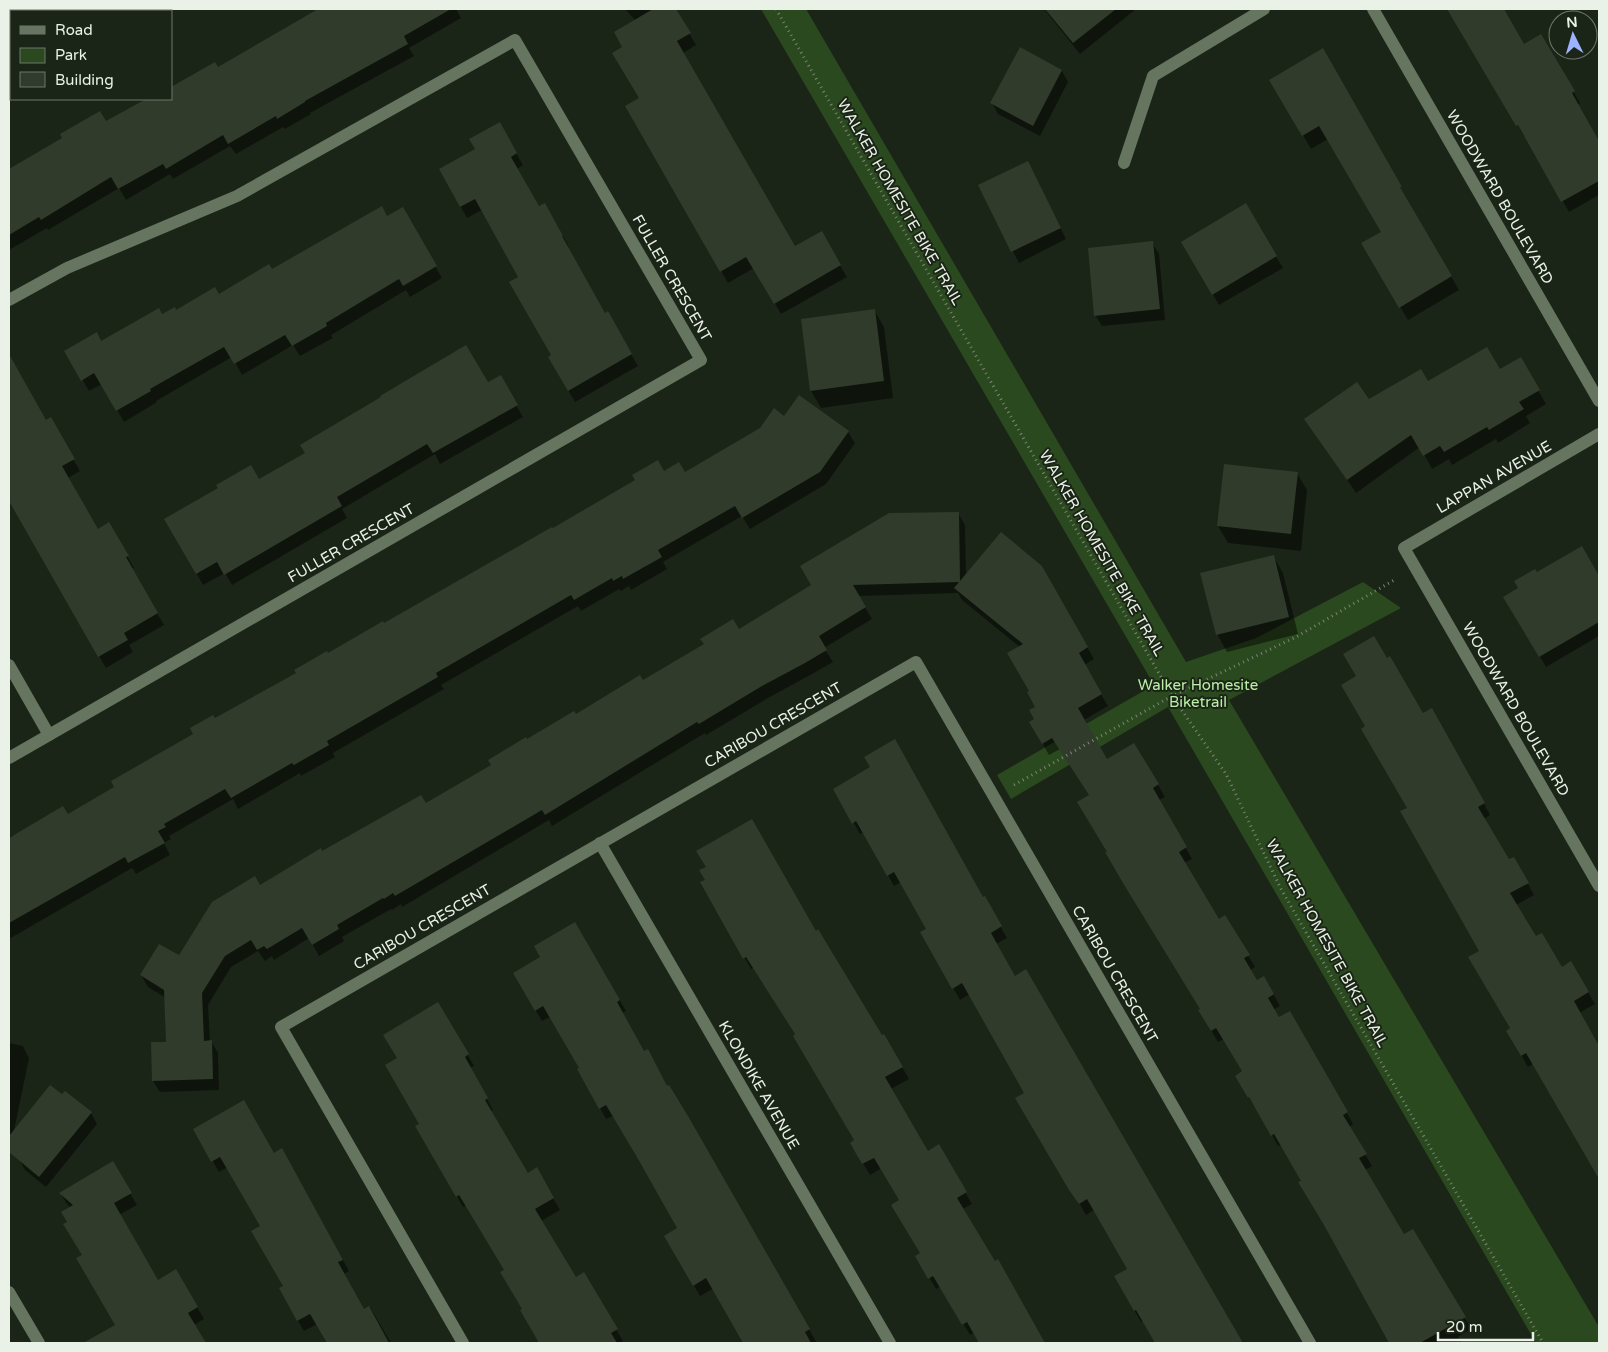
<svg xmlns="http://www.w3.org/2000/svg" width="1608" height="1352" viewBox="0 0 1608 1352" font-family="'Varela Round',sans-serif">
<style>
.green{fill:#2b491e}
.shadow{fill:#0007}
.building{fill:#303b2c}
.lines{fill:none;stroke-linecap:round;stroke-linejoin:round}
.path{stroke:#7c8579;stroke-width:3;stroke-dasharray:1 4;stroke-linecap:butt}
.minor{stroke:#65755f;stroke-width:12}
.labels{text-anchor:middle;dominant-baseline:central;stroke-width:4;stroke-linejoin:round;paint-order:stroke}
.street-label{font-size:15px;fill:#eaf1e7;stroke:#1b2517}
.park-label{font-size:15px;fill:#baf0a5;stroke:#1b2517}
</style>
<rect width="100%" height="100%" fill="#1b2517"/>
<polygon class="green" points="761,9 806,9 1186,662 1256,638 1363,582 1401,608 1229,700 1599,1327 1599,1343 1536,1343 1168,707 1011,799 997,775 1154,685"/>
<g class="shadow">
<polygon points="9,9 122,9 117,11 11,11 11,63 9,65"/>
<polygon points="149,9 158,9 154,11 151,11"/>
<polygon points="327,9 456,9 461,18 409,48 414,56 310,113 311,114 285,129 283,127 236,154 230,146 173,179 170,174 126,200 119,188 48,230 47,228 9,250 9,170 63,138 106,123 148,99 171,99 217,69"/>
<polygon points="625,9 675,9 696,45 683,53 795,248 821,233 847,277 781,314 754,268 728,283 627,107 640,99 624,48 636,21"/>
<polygon points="1044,9 1136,9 1080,54"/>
<polygon points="1449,9 1502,9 1524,46 1541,36 1580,103 1577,105 1599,143 1599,195 1569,212 1525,135 1524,136"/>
<polygon points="1322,50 1459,290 1408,320 1363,244 1383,232 1328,139 1311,149 1271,80"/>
<polygon points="1062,71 1068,82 1040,136 998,114 992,103"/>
<polygon points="499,124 523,165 517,169 538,207 545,204 569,247 567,248 604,315 607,313 638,366 575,402 549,357 553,355 520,277 482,210 467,218 440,170 476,150"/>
<polygon points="1034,174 1066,239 1019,263 980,186"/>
<polygon points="1245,205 1283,268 1219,305 1183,242"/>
<polygon points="402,209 442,278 410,297 406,290 331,335 333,338 300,356 293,345 242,375 232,357 156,401 157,402 124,422 102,384 89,391 66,351 101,342 162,315 219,296 387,217"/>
<polygon points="1152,243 1159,254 1165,320 1102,326 1095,315"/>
<polygon points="874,310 884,327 893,398 821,408 811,391 802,320"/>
<polygon points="1520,359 1546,404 1526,416 1530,423 1498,443 1496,439 1452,465 1449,459 1432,469 1420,447 1356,493 1306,419 1428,383 1499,371"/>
<polygon points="13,364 46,422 50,419 80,471 68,478 98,531 109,524 134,568 131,569 164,625 129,645 133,652 106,668 9,499 9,366"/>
<polygon points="500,377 523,417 440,464 435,454 342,509 347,518 232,585 225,573 203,585 166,520 487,384"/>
<polygon points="799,397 848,432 855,443 826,484 750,529 742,516 663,562 667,569 631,590 629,586 621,591 619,589 581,611 578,606 441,685 444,689 333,753 335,757 301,776 300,773 238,809 233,799 169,836 171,839 164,843 170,855 136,874 132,868 9,939 9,837 67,816 116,787 214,720 328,655 553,530 664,472 685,474 784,418"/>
<polygon points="1225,465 1297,473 1307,490 1301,551 1228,543 1218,526"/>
<polygon points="958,513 965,525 966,576 1041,567 1094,659 1084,665 1108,706 1084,720 1107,761 1133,745 1158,785 1165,797 1159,800 1192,859 1184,863 1219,921 1248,955 1255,967 1250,970 1256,981 1264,977 1280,1006 1273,1010 1279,1019 1317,1059 1353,1124 1349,1127 1372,1166 1365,1170 1404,1236 1413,1231 1471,1329 1458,1337 1462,1343 1391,1343 1303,1181 1281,1145 1278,1146 1257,1108 1256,1109 1236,1076 1244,1072 1224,1039 1218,1042 1200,1011 1202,1010 1108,852 1090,796 1060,749 1049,755 1031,723 1036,720 1037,707 1031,692 1020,647 962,600 958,593 858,596 872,619 824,648 833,662 812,674 768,698 706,735 705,733 552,826 549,820 402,907 401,904 392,910 391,909 342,937 344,941 319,956 309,938 274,960 272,956 265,961 258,951 231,967 208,1005 210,1042 211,1041 218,1053 219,1090 160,1092 153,1081 168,1043 166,998 148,987 141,975 179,957 260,887 322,853 426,805 492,766 527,741 643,682"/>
<polygon points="1273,556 1283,573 1298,634 1227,652 1217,634"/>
<polygon points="1599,572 1599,636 1546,667 1505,597 1520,588 1537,574 1597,574"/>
<polygon points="1423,715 1463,763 1490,815 1484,819 1508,861 1514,858 1534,895 1516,905 1535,938 1561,968 1571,963 1595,1004 1579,1013 1599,1048 1599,1177 1533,1064 1528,1067 1507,1031 1511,1029 1481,951 1409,808"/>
<polygon points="835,789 983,898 984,898 1007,938 996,944 1014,977 1025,971 1242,1343 1157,1343 1144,1320 1141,1322 1115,1277 1128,1269 1094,1210 1086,1215 1017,1098 1026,1093 970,994 960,1000 922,933 928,930 901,882 894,886 864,832 860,834"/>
<polygon points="702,882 815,932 882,1037 884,1036 909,1079 891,1089 928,1152 938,1146 972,1204 963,1209 1043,1343 981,1343 975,1332 970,1335 941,1286 936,1289 917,1257 922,1254 900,1201 882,1168 870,1175 851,1143 855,1141 796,1035 754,967 751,969"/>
<polygon points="575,924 626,1011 622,1013 644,1053 667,1087 817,1343 745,1343 714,1288 700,1296 665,1236 679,1229 613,1116 606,1119 579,1070 581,1069 550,1017 542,1021 514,974 542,958"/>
<polygon points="438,1004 474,1066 470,1068 493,1110 490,1112 527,1174 536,1169 560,1210 541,1221 575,1279 584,1274 623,1341 619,1343 541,1343 522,1311 524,1310 505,1271 466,1206 463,1207 457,1196 421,1124 399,1058"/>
<polygon points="9,1043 23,1046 29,1058 14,1131 91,1113 97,1124 46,1187 25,1170 9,1141"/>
<polygon points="195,1130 273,1155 281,1150 349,1271 344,1274 364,1311 370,1307 391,1343 328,1343 317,1324 304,1331 280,1289 284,1287 262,1226 228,1167 219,1172"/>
<polygon points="112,1163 137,1205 119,1215 158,1281 176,1271 204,1319 194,1325 205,1343 123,1343 114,1328 117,1326 68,1223 71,1208 67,1204 60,1193"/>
</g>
<g class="building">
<polygon points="318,9 451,9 404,36 408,44 305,101 305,102 277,119 276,116 228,144 223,135 166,169 163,164 118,189 111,177 41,220 39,217 9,235 9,169 62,138 60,134 100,111 106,121 146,99 171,99 171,87 215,62 218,67"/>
<polygon points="653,9 676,9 691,33 677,41 795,246 822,231 841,265 774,304 746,257 720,272 625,106 639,98 612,53 622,47 614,32"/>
<polygon points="1045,9 1116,9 1073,43"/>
<polygon points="1447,9 1504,9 1524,44 1541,34 1575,91 1572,93 1599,141 1599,181 1561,202 1518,125 1516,126"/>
<polygon points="1020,47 1062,70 1033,126 990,103"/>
<polygon points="1323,48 1402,187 1400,187 1452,276 1399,308 1361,243 1381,232 1319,126 1302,136 1269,80"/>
<polygon points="500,122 517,153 511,157 539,206 545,203 563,236 562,236 605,313 608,311 632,354 568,391 548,357 551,355 509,282 518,277 475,199 460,207 439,169 475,149 469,139"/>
<polygon points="1028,161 1061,228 1011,252 978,185"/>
<polygon points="1246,203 1277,256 1212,295 1181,242"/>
<polygon points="382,206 387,216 403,207 437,266 403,286 399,279 326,323 327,326 292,346 285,335 234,364 224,347 150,389 151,391 116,411 94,373 81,381 64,351 97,332 101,341 159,308 162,314 175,307 176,310 215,287 219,294 269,264 272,269"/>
<polygon points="1153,241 1160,309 1094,316 1088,248"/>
<polygon points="875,309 884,381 810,391 801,319"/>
<polygon points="466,345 488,382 501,375 518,405 433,453 427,444 337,497 342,506 224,575 217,562 196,574 164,519 218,488 216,485 251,465 259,479 305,453 300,445 381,397 380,396"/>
<polygon points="1487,347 1500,369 1521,357 1540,390 1519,402 1524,409 1489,430 1487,427 1444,452 1440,446 1423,456 1411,435 1347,480 1304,419 1357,382 1369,399 1421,369 1428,381"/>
<polygon points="9,354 46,420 51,417 75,459 62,466 98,529 109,522 129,556 126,557 158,613 124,633 128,640 98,657 9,501"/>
<polygon points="799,395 849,431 820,472 742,518 735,506 658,550 662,557 623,579 622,576 613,581 612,578 574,600 571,595 436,673 438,677 327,741 329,745 294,765 292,763 231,798 225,789 164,824 166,827 158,831 165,843 128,863 125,857 9,923 9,838 63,806 68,814 114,787 111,781 193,734 190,728 213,715 215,718 296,673 294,670 327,651 328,653 383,621 384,623 552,527 553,528 635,480 632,475 658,460 664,471 679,462 685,472 760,428 774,408 784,416"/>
<polygon points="1224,464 1298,472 1291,534 1217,526"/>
<polygon points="959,512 960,581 1001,532 1042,566 1088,647 1079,653 1102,694 1078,708 1107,759 1134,743 1159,784 1153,788 1187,847 1179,852 1219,919 1225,915 1250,955 1244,958 1257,980 1264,976 1274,994 1268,998 1279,1017 1290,1011 1348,1112 1343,1115 1367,1154 1359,1158 1404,1234 1413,1229 1466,1317 1420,1343 1389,1343 1324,1225 1298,1182 1301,1181 1274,1134 1271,1136 1249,1097 1248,1098 1235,1076 1242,1071 1216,1028 1211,1031 1198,1010 1200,1009 1123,883 1105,852 1107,852 1077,802 1089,795 1052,738 1042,744 1029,722 1034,719 1029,710 1035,707 1027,692 1029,691 1007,653 1023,644 954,588 959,582 853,585 866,607 819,636 827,650 805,663 762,686 699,724 697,722 545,815 542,810 395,896 393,893 384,899 383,898 337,925 339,929 312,945 302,928 267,949 264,946 257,950 251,940 225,956 202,993 204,1041 212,1040 213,1079 152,1081 151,1042 166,1042 164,990 140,975 159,944 179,955 212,902 255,876 260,885 321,848 322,851 421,795 426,803 491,765 488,760 526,737 527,739 574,711 576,714 640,675 643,680 704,644 700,639 733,619 739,629 811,585 800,566 889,513"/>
<polygon points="1582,546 1599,576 1599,622 1539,657 1503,597 1518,588 1514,581 1535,569 1537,572"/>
<polygon points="1274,555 1289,617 1216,635 1200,573"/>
<polygon points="1374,636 1387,658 1390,656 1423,713 1432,708 1485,803 1478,807 1509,859 1514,857 1529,883 1510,893 1536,936 1542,933 1562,967 1571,961 1589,992 1574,1001 1599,1046 1599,1179 1526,1053 1521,1056 1506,1031 1510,1028 1468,957 1479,951 1400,811 1407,808 1361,729 1365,726 1341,685 1356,676 1343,654"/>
<polygon points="895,739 983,897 985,896 1002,926 991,933 1015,976 1026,969 1243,1343 1155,1343 1136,1310 1134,1311 1114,1276 1127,1269 1087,1199 1079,1204 1069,1190 1015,1098 1024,1093 962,983 952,989 920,932 926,929 894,872 887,876 856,821 852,824 833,789 870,767 864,757"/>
<polygon points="752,819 816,931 818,929 882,1035 884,1034 903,1067 885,1077 928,1151 939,1144 967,1192 957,1198 995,1261 998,1259 1045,1343 979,1343 967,1322 962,1325 933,1276 928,1279 915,1256 920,1253 891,1205 899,1200 874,1158 862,1164 850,1143 854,1140 793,1036 795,1034 746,957 743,959 700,882 705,880 699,870 706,867 696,851"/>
<polygon points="575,922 620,1000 617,1002 644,1051 648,1049 667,1086 669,1085 688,1116 810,1329 805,1332 811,1343 743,1343 706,1278 693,1286 664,1236 677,1228 638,1159 606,1105 599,1109 577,1069 579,1068 543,1006 535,1011 513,973 540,957 534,946"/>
<polygon points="438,1002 469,1054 465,1057 488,1098 485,1100 528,1173 537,1167 554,1198 535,1209 576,1277 584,1272 618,1329 611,1333 617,1343 539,1343 520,1310 522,1309 500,1272 504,1270 459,1195 456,1197 415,1126 419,1124 385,1065 397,1058 383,1035"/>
<polygon points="50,1085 62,1094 65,1091 92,1112 39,1177 9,1152 9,1136"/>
<polygon points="244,1100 274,1153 282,1148 343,1260 338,1262 364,1309 369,1306 389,1343 327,1343 310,1314 297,1321 279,1288 283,1286 251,1231 260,1226 220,1157 211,1162 193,1129"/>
<polygon points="113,1161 132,1193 114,1203 158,1280 176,1269 198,1307 188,1313 206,1343 83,1343 115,1325 76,1258 82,1255 63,1224 67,1222 61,1212 73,1205 59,1193"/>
</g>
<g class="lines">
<g class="path">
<polyline points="776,9 1172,696 1226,774 1281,889 1543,1343"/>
<polyline points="1014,785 1172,696 1296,637 1396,579"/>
</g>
<g class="minor">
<polyline points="1373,9 1599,401"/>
<polyline points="1124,163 1153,76 1264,9"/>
<polyline points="9,300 67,268 237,196 515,40 701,360 9,758"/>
<polyline points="1599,434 1404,548 1599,886"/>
<polyline points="9,665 49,735"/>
<polyline points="600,843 890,1343"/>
<polyline points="9,1292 39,1343"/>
<polyline points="463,1343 281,1027 916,662 1310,1343"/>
</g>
</g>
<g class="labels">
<g class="street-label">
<text transform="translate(1500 197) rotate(60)">WOODWARD BOULEVARD</text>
<text transform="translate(900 202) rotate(60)">WALKER HOMESITE BIKE TRAIL</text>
<text transform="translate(672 278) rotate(60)">FULLER CRESCENT</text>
<text transform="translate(1494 477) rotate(-30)">LAPPAN AVENUE</text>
<text transform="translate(351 543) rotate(-30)">FULLER CRESCENT</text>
<text transform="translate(1102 553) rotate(60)">WALKER HOMESITE BIKE TRAIL</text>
<text transform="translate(1516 709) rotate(60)">WOODWARD BOULEVARD</text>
<text transform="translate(773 725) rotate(-30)">CARIBOU CRESCENT</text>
<text transform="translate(422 927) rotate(-30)">CARIBOU CRESCENT</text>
<text transform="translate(1327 943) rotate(61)">WALKER HOMESITE BIKE TRAIL</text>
<text transform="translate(1115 974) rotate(60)">CARIBOU CRESCENT</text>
<text transform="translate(759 1085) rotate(60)">KLONDIKE AVENUE</text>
</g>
<g class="park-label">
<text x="1198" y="685">Walker Homesite<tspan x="1198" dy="17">Biketrail</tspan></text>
</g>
</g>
<rect width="1608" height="1352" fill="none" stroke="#eaf1e7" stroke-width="20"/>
<rect x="10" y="10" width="162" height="90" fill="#1b2517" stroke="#6e776a"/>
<rect x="20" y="26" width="25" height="8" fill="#65755f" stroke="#6e776a"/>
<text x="55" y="35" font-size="15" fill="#eaf1e7">Road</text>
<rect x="20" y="48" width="25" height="15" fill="#2b491e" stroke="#6e776a"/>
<text x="55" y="60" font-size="15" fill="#eaf1e7">Park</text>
<rect x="20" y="72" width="25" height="15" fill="#303b2c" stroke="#6e776a"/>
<text x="55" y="85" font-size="15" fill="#eaf1e7">Building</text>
<g transform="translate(1573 35) rotate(355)"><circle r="24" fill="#1b2517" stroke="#6e776a"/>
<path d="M0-4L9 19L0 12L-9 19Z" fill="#9cb4fd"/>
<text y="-8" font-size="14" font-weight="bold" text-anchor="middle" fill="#eaf1e7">N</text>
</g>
<path d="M1438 1332v8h95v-8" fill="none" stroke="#eaf1e7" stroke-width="2.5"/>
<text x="1446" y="1332" font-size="15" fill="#eaf1e7" stroke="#1b2517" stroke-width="4" paint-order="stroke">20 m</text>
</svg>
